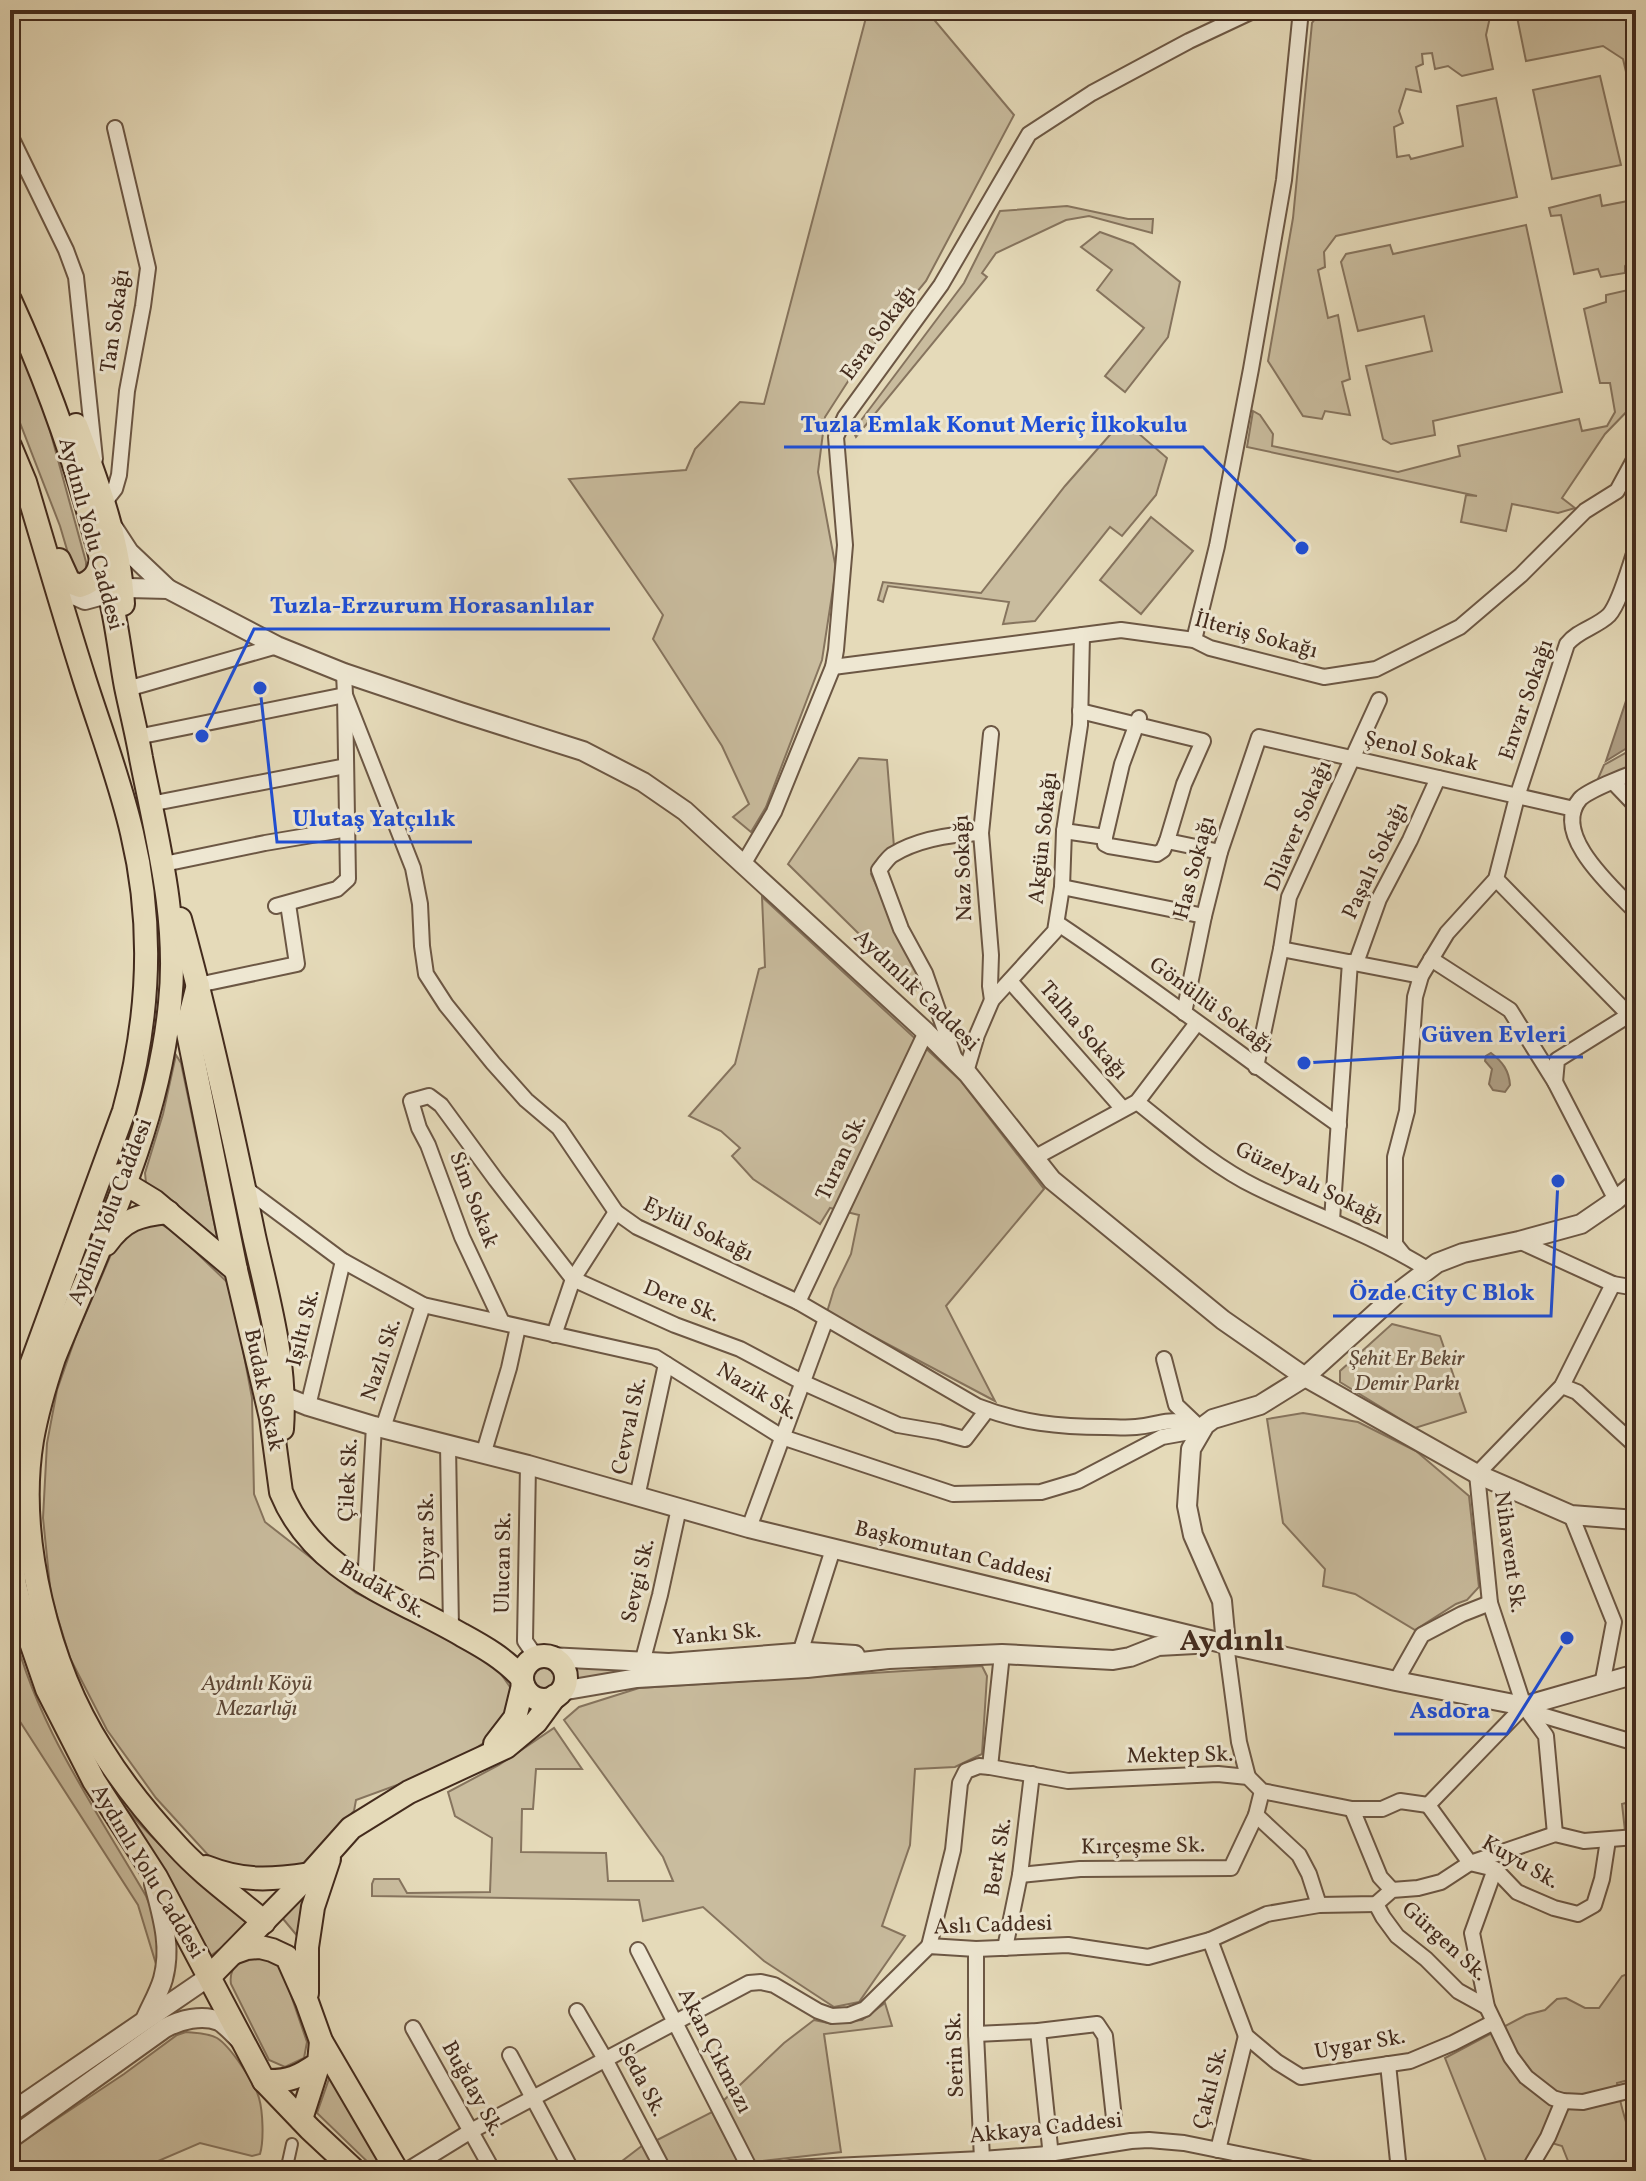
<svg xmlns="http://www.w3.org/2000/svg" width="1646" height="2181" viewBox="0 0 1646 2181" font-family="Vollkorn,serif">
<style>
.green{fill:#c9bc9e;stroke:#86745e;stroke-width:2}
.water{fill:#ae9e84;stroke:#83705b;stroke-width:2}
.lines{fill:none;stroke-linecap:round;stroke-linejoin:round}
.pedestrian-casing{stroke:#6c5744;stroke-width:14}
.minor-casing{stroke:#6c5744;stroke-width:18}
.tertiary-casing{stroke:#6c5744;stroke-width:22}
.primary-casing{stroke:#432b1d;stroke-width:26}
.pedestrian{stroke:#eee7d2;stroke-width:10}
.minor{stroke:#eee7d2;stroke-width:14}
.tertiary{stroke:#eee7d2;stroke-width:18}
.primary{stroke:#e5dab9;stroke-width:22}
.labels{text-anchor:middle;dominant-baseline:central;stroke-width:6;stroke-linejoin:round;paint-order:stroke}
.street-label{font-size:22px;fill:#432b1d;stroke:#eee7d2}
.park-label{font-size:22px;font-style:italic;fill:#5e4837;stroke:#eee7d2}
.district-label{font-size:30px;font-weight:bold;fill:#432b1d;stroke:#eee7d2}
.leader{fill:none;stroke:#1d4ed8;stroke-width:3}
.callout-dot{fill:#1d4ed8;stroke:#eee7d2;stroke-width:3}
.callout-label{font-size:24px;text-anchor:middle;font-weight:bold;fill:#1d4ed8;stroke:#eee7d2;stroke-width:6;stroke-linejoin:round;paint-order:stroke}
</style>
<rect width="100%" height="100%" fill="#e5dab9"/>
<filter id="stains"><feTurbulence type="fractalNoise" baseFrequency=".0025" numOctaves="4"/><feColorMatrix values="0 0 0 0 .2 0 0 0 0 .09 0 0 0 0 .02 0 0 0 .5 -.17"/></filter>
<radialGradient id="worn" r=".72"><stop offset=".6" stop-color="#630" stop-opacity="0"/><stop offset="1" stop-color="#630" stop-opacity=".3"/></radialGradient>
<g class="green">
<polygon points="868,10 926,10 1014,115 926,281 863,358 825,417 818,472 836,569 822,660 766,807 751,832 733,817 749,804 722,746 653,639 663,615 569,479 686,470 695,449 740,402 764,404"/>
<polygon points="1334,10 1636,10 1636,105 1634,106 1623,59 1603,46 1526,61 1516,12 1490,17 1486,35 1493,69 1462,76 1448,66 1435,69 1432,53 1422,54 1423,64 1416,67 1421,92 1406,89 1399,111 1403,123 1394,127 1397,157 1409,155 1411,159 1463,146 1457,106 1496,98 1517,197 1336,236 1324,252 1325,267 1318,270 1328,318 1338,315 1350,379 1342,382 1350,415 1325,411 1322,419 1303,416 1268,361 1293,218 1312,23 1320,13"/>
<polygon points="1600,76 1621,165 1552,179 1533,90"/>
<polygon points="1600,195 1602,206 1628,201 1636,238 1636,259 1630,260 1625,266 1625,273 1601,277 1598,269 1574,274 1561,215 1551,216 1549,208"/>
<polygon points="1067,206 1128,219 1153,219 1152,233 1089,216 1066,220 996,253 982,273 987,277 856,437 853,431 964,283 1000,211"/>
<polygon points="1526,225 1562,392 1433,421 1435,435 1391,444 1383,439 1366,366 1432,351 1424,316 1358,331 1341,262 1346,254 1390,245 1393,254"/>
<polygon points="1100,232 1133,244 1180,282 1168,337 1125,392 1105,376 1144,328 1097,290 1112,270 1081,247"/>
<polygon points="1628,290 1636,298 1636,402 1605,434 1562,498 1575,508 1558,513 1512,504 1506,531 1461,522 1466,495 1477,496 1247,447 1253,411 1260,415 1273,434 1272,446 1398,472 1460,456 1458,446 1579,419 1582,431 1607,426 1615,412 1610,383 1600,383 1584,309 1606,302 1606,295"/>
<polygon points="10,326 29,362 49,427 86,562 86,571 79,573 73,570 60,526 10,397"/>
<polygon points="1123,420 1167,458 1156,495 1122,536 1110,527 1035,621 1003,624 1009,602 888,586 883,602 878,600 883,582 981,593 1065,486"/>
<polygon points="1151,517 1193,551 1141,614 1100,580"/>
<polygon points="1636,747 1636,764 1597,781 1604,765"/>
<polygon points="859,758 887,760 894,847 871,874 922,983 916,990 788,864"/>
<polygon points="762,897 960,1080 1044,1189 946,1306 995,1401 827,1312 834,1289 851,1254 859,1215 830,1208 820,1224 753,1179 732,1156 740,1148 721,1131 689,1116 735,1064 759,969 765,967"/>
<polygon points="176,1055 181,1063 218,1241 146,1183 145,1173 163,1114"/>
<polygon points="151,1218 177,1234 227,1282 240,1334 252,1398 254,1494 265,1522 356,1593 490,1658 510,1687 511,1709 496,1734 465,1756 430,1773 356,1800 354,1811 303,1864 281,1874 227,1868 209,1856 156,1798 107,1730 70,1658 51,1596 43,1518 47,1443 57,1390 76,1336 115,1245"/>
<polygon points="240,1223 252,1284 260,1291 271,1345 269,1374 238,1224"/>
<polygon points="1392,1324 1440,1336 1466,1412 1415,1428 1340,1382 1340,1371"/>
<polygon points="1303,1413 1358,1422 1416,1451 1469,1496 1479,1587 1467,1600 1456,1604 1415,1630 1355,1594 1323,1586 1325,1569 1283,1523 1267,1419"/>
<path d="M10 1615C31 1718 94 1806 146 1896 155 1917 165 1942 156 1964L138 1905 10 1706Z"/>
<polygon points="568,1663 645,1667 571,1686 572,1676"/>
<circle cx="545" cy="1678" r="13"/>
<polygon points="982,1666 987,1676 982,1754 955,1767 915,1769 910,1845 882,1926 905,1936 859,2002 834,2007 764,1961 703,1907 643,1921 639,1900 372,1896 372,1884 374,1879 399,1879 407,1893 490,1892 492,1838 455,1816 448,1792 499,1765 554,1728 582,1769 536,1769 533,1809 522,1809 521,1852 606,1853 608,1881 673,1881 663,1857 564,1720 579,1707 639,1688"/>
<path d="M114 1795C155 1844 202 1886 251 1926L209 1957Z"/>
<polygon points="1636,1800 1636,1830 1625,1831 1622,1804"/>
<polygon points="313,1882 299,1938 279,1914"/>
<path d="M258 1952 281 1966 307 2042 304 2058 285 2067 269 2060 231 1984C228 1965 243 1959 258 1952Z"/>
<path d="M1636 1971V2078L1617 2083C1620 2113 1636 2142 1636 2171H1572L1562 2146 1538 2139 1520 2171H1490L1445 2058 1526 2015 1545 2010 1557 1999 1566 1998 1585 2008H1599L1622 1976Z"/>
<polygon points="885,2003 892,2026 824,2034 841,2152 753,2162 723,2101 784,2043 814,2020 828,2023 862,2020"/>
<path d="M186 2032C196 2033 208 2033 217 2038 230 2046 255 2083 259 2098 263 2112 264 2141 260 2154L252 2156 200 2143 135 2171H15L10 2164V2150L124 2074 177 2035Z"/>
<polygon points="330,2076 355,2122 390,2171 377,2171 317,2113"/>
<polygon points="712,2112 739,2163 715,2171 671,2171 657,2140"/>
<polygon points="643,2145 656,2171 609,2171"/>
</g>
<g class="water">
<path d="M1636 682C1636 703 1633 722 1635 743L1606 761 1627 698Z"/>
<path d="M1491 1053C1503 1062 1509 1071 1510 1085L1505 1092 1493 1090 1489 1084 1492 1069 1485 1061 1486 1056Z"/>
</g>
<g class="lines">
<defs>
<polyline id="pedestrian" points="286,2171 292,2144"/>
<g id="minor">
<polyline points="10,135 66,250 76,277 95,459"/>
<polyline points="104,503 115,489 119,475 127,391 143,306 148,268 115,128"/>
<polyline points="1194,640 1217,546 1251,369 1284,180 1301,10"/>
<polyline points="833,667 1121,630 1194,640 1210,648 1324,677 1376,669 1460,627 1521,575 1585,511 1617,491 1636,456"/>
<path d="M344 673 345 695 413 868 420 904 422 946 426 974 446 1005 493 1063 526 1100 559 1128 616 1212 637 1227 798 1302 977 1406C1020 1423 1059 1427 1105 1427 1115 1427 1126 1428 1136 1427 1168 1424 1168 1414 1201 1430"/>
<polyline points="127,689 277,646"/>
<polyline points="1080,711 1203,741 1184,784 1167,841 1220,852"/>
<polyline points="991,734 981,833 991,955 990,986 992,1000"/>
<polyline points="137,737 345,695 348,879 337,889 276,906"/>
<path d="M1636 772C1625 776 1587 791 1580 799 1550 834 1614 889 1636 912"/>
<polyline points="1613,782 1636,806"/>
<polyline points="150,804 346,766"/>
<polyline points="1064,831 1105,837 1122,764 1139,718"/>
<polyline points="1105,837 1105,844 1109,846 1157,854 1163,850 1167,841"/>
<polyline points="744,863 774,812 833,667 836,650 845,545 836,437 845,417 941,285 1029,134 1092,93 1189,41 1255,10"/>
<polyline points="164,864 265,843 348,829"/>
<polyline points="1496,879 1636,1022"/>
<polyline points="1062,887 1204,916"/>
<path d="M1057 923C1153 987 1244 1058 1339 1125"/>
<polyline points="1281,949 1421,976"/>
<polyline points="1431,959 1510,1010 1555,1082 1616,1200"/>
<polyline points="1356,963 1379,899 1410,840 1438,778"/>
<polyline points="1010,981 1123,1109"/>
<polyline points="198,985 297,964 288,904"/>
<polyline points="1184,1013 1204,916 1220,852 1259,737 1574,809"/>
<path d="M955 1059 925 973 901 929 879 870C883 865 887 859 892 855 918 839 952 834 981 833"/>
<polyline points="1256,1067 1281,949 1289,897 1379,700"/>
<polyline points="966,1072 977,1035 992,1000 1055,931 1062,887 1064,831 1080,725 1082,635"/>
<polyline points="1555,1082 1557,1060 1629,1015"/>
<path d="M1137 1102C1175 1132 1213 1166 1256 1187 1313 1215 1373 1235 1427 1269"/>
<polyline points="1034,1158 1137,1102 1197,1023"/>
<polyline points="245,1188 343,1261 423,1305 655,1357 782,1437 953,1494 1041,1492 1078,1481 1162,1437 1201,1430"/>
<polyline points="1332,1220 1350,962"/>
<polyline points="1519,1241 1613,1284 1636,1288"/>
<path d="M1403 1254 1395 1244V1157L1407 1111 1415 997 1421 976 1447 933 1496 879 1517 797 1567 644C1578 630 1597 627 1609 615 1620 603 1630 564 1636 548"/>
<polyline points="798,1302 926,1032"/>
<polyline points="502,1322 462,1237 428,1145 419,1128 411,1101 429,1096 441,1105 496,1180 573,1279 675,1325 740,1349 802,1382 898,1425 939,1432 965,1439 987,1410"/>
<polyline points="554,1335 573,1279 616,1212"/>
<polyline points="1164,1359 1176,1405 1196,1424"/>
<polyline points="1562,1386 1577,1392 1636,1446"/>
<polyline points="308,1406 343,1261"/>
<polyline points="383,1428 423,1305"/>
<polyline points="448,1445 451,1628"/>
<polyline points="483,1455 509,1368 518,1327"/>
<polyline points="528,1465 525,1641 536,1657"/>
<polyline points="637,1497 666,1364"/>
<polyline points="1571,1515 1614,1622 1602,1685"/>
<polyline points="749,1528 826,1319"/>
<polyline points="365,1585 374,1426"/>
<polyline points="1226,1644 1239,1742 1248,1777"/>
<polyline points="800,1653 833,1549"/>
<polyline points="642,1663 660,1595 679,1508"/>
<polyline points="1396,1681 1422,1635 1462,1614 1490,1603"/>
<polyline points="1528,1708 1538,1714 1636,1743"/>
<polyline points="990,1767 1002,1654"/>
<polyline points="1428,1805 1470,1863 1495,1869 1517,1892 1554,1908 1578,1914 1594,1905 1602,1879 1608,1840"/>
<polyline points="1352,1809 1380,1877 1392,1890"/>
<polyline points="1256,1815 1299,1855 1309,1874 1319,1905"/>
<polyline points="1555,1834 1546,1736 1524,1706 1490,1603 1477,1474 1562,1386 1613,1284"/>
<polyline points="1495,1869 1472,1933 1487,2007 1511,2057 1526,2077 1553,2098 1563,2101 1583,2102 1636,2089"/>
<polyline points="1020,1875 1080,1869 1231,1868 1256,1815 1262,1791"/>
<polyline points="1376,1904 1383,1917 1397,1936 1426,1959 1458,1991 1487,2007"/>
<polyline points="1210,1940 1246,2036 1277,2062 1301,2077 1410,2061 1453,2043 1494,2022"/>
<polyline points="929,1946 953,1850 960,1783 966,1771 979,1766 990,1767 1068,1781 1218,1774 1248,1777 1262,1791 1352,1809 1382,1809 1400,1801 1428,1805 1524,1706"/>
<polyline points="1005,1948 1020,1875 1032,1774"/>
<polyline points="976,1949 976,2034 982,2159"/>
<polyline points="638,1950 751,2171"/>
<polyline points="577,2011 605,2059 664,2171"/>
<polyline points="413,2028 493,2171"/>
<polyline points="1038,2031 1050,2147 1044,2171"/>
<polyline points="976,2034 1038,2031 1097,2024 1105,2036 1114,2118"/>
<polyline points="510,2055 572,2171"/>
<polyline points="1388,2064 1399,2171"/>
<polyline points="1218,2150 1246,2036"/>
<polyline points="406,2171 471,2131 749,1983 761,1982 774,1985 818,2011 832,2016 849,2015 865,2009 929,1946 976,1949 1068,1945 1148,1957 1210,1940 1267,1914 1319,1905 1376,1904 1392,1890 1418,1888 1441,1882 1470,1863 1555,1834 1584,1841 1636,1837"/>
<polyline points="773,2171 791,2168 982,2159 1048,2154 1131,2141 1149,2140 1184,2143 1322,2171"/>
<polyline points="1528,2171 1548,2137 1563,2101"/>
</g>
<g id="tertiary">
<polyline points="114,529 129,552 168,589"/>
<polyline points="69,582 76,596 85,600 129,588 168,589 277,646 344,673 460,712 583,751 643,782 685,811 926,1032 968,1074 1052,1180 1223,1320 1305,1377 1477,1474 1571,1515 1636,1520"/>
<polyline points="271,1391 308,1406 374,1426 528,1465 749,1528 1226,1644 1396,1681 1524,1706 1636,1674"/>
<polyline points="1226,1644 1222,1601 1193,1535 1187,1506 1191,1449 1205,1425 1213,1419 1260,1405 1305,1377 1400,1291 1437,1263 1463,1253 1519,1241 1581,1224 1616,1200 1636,1183"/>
<polyline points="549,1657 669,1663 808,1652 855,1655"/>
<polyline points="561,1691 637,1678 807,1668 889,1659 1002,1654 1113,1660 1130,1657 1158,1646 1195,1644"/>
<path d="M145 2020C151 2006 159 1993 163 1979 172 1946 162 1915 154 1884"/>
<polyline points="10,2113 210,1976"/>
<path d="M10 2139 165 2028C180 2020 202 2014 219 2021 226 2025 234 2034 240 2040"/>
</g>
<g id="primary">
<path d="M10 300C53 394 86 491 109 592 117 623 120 655 126 687 131 711 137 734 141 758 157 839 179 920 170 1003 158 1129 101 1242 54 1358 45 1385 37 1412 32 1440 16 1538 48 1666 102 1750 123 1784 150 1817 177 1846 202 1874 235 1897 264 1922"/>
<path d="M76 425C98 484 120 542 123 604"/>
<path d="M10 446 25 482C45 549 64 615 85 681 101 731 120 781 132 833 154 925 149 1020 124 1111L23 1387 15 1427 10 1471"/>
<path d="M59 560 69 582 80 586C94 581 99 573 101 559"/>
<path d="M180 919C209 1023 232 1129 254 1236 268 1299 287 1363 282 1429"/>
<path d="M198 985 187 1028 236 1270 271 1418 281 1492C314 1573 393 1595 462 1635 484 1647 505 1659 522 1678"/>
<polyline points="120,1175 126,1184 154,1201 236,1270"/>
<path d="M106 1244C124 1219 139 1215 168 1212"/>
<polyline points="10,1541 15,1585 25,1625 47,1689 94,1781 156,1877 264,2081 310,2129 355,2171"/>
<circle cx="544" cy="1678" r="22"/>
<polyline points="495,1744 515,1718 523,1685"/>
<path d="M206 1867C244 1882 271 1880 310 1874"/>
<polyline points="233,1953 247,1948 260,1947 272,1950 287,1957 307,2002 321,2041 397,2171"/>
<polyline points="210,1976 310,1874 351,1828 409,1792 506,1747 536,1722 555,1696"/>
<polyline points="307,1993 307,1947 313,1907 329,1859"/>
<path d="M264 2081C289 2082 299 2077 319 2063L321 2041"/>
<polyline points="301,2119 319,2063"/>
</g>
</defs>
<use href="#pedestrian" class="pedestrian-casing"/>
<use href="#minor" class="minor-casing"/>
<use href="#tertiary" class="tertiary-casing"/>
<use href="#primary" class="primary-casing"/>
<use href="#pedestrian" class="pedestrian"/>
<use href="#minor" class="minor"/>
<use href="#tertiary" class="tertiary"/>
<use href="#primary" class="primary"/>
</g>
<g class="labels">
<g class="street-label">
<text transform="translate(116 321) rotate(-82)">Tan Sokağı</text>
<text transform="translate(879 333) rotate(-54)">Esra Sokağı</text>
<text transform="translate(90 534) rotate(75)">Aydınlı Yolu Caddesi</text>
<text transform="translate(1256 636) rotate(15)">İlteriş Sokağı</text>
<text transform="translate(1527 700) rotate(-71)">Envar Sokağı</text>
<text transform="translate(1421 752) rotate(13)">Şenol Sokak</text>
<text transform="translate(1299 826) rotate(-67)">Dilaver Sokağı</text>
<text transform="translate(1044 838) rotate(-84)">Akgün Sokağı</text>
<text transform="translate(1376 861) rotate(-65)">Paşalı Sokağı</text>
<text transform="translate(964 868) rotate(-92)">Naz Sokağı</text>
<text transform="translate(1195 868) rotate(-75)">Has Sokağı</text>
<text transform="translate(916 991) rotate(44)">Aydınlık Caddesi</text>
<text transform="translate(1211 1006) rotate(36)">Gönüllü Sokağı</text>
<text transform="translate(1083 1031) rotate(49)">Talha Sokağı</text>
<text transform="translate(842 1158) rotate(-65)">Turan Sk.</text>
<text transform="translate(1309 1184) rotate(26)">Güzelyalı Sokağı</text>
<text transform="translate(473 1200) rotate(69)">Sim Sokak</text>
<text transform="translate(111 1212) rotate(-69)">Aydınlı Yolu Caddesi</text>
<text transform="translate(698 1230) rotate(26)">Eylül Sokağı</text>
<text transform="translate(681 1302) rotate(22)">Dere Sk.</text>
<text transform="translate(304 1328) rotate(-76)">Işıltı Sk.</text>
<text transform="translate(382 1360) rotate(-72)">Nazlı Sk.</text>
<text transform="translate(263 1390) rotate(78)">Budak Sokak</text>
<text transform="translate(757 1392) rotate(31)">Nazik Sk.</text>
<text transform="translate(630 1426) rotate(-78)">Cevval Sk.</text>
<text transform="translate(349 1480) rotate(-87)">Çilek Sk.</text>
<text transform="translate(428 1537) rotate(-91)">Diyar Sk.</text>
<text transform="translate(1509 1552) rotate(82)">Nihavent Sk.</text>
<text transform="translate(953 1553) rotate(14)">Başkomutan Caddesi</text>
<text transform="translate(504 1563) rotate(-89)">Ulucan Sk.</text>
<text transform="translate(639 1581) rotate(-77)">Sevgi Sk.</text>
<text transform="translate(382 1590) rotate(30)">Budak Sk.</text>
<text transform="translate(717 1635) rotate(-5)">Yankı Sk.</text>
<text transform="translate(1180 1756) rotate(-1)">Mektep Sk.</text>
<text transform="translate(1143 1847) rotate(-1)">Kırçeşme Sk.</text>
<text transform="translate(999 1857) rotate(-81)">Berk Sk.</text>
<text transform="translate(1520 1863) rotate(30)">Kuyu Sk.</text>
<text transform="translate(147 1872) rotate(59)">Aydınlı Yolu Caddesi</text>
<text transform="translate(993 1926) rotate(-2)">Aslı Caddesi</text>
<text transform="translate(1444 1942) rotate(42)">Gürgen Sk.</text>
<text transform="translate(1360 2045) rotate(-10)">Uygar Sk.</text>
<text transform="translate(714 2051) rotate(63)">Akan Çıkmazı</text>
<text transform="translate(956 2055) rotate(-92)">Serin Sk.</text>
<text transform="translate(641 2080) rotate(62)">Seda Sk.</text>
<text transform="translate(1211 2088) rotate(-76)">Çakıl Sk.</text>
<text transform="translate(472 2089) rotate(61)">Buğday Sk.</text>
<text transform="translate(1046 2129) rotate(-6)">Akkaya Caddesi</text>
</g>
<g class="park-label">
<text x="1407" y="1359">Şehit Er Bekir<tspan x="1407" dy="25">Demir Parkı</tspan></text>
<text x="257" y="1684">Aydınlı Köyü<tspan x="257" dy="25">Mezarlığı</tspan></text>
</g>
<g class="district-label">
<text x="1232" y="1642">Aydınlı</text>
</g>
</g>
<path class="leader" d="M1302 548L1203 447H784M202 736L254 629H610M260 688L277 842H472M1304 1063L1406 1057H1583M1558 1181L1551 1316H1333M1567 1638L1507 1734H1394"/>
<g class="callout-dot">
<circle cx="1302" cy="548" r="8"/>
<circle cx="202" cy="736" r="8"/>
<circle cx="260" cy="688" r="8"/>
<circle cx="1304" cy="1063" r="8"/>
<circle cx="1558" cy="1181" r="8"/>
<circle cx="1567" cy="1638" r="8"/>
</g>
<g class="callout-label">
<text x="994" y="432">Tuzla Emlak Konut Meriç İlkokulu</text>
<text x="432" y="613">Tuzla-Erzurum Horasanlılar</text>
<text x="374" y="826">Ulutaş Yatçılık</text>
<text x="1494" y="1042">Güven Evleri</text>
<text x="1442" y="1300">Özde City C Blok</text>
<text x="1450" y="1718">Asdora</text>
</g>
<rect width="1646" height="2181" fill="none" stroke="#e5dab9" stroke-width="40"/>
<rect x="12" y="12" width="1622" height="2157" fill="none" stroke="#432b1d" stroke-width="4"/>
<rect x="20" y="20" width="1606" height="2141" fill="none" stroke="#432b1d" stroke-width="2"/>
<rect width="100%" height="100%" filter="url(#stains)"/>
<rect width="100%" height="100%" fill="url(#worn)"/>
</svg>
